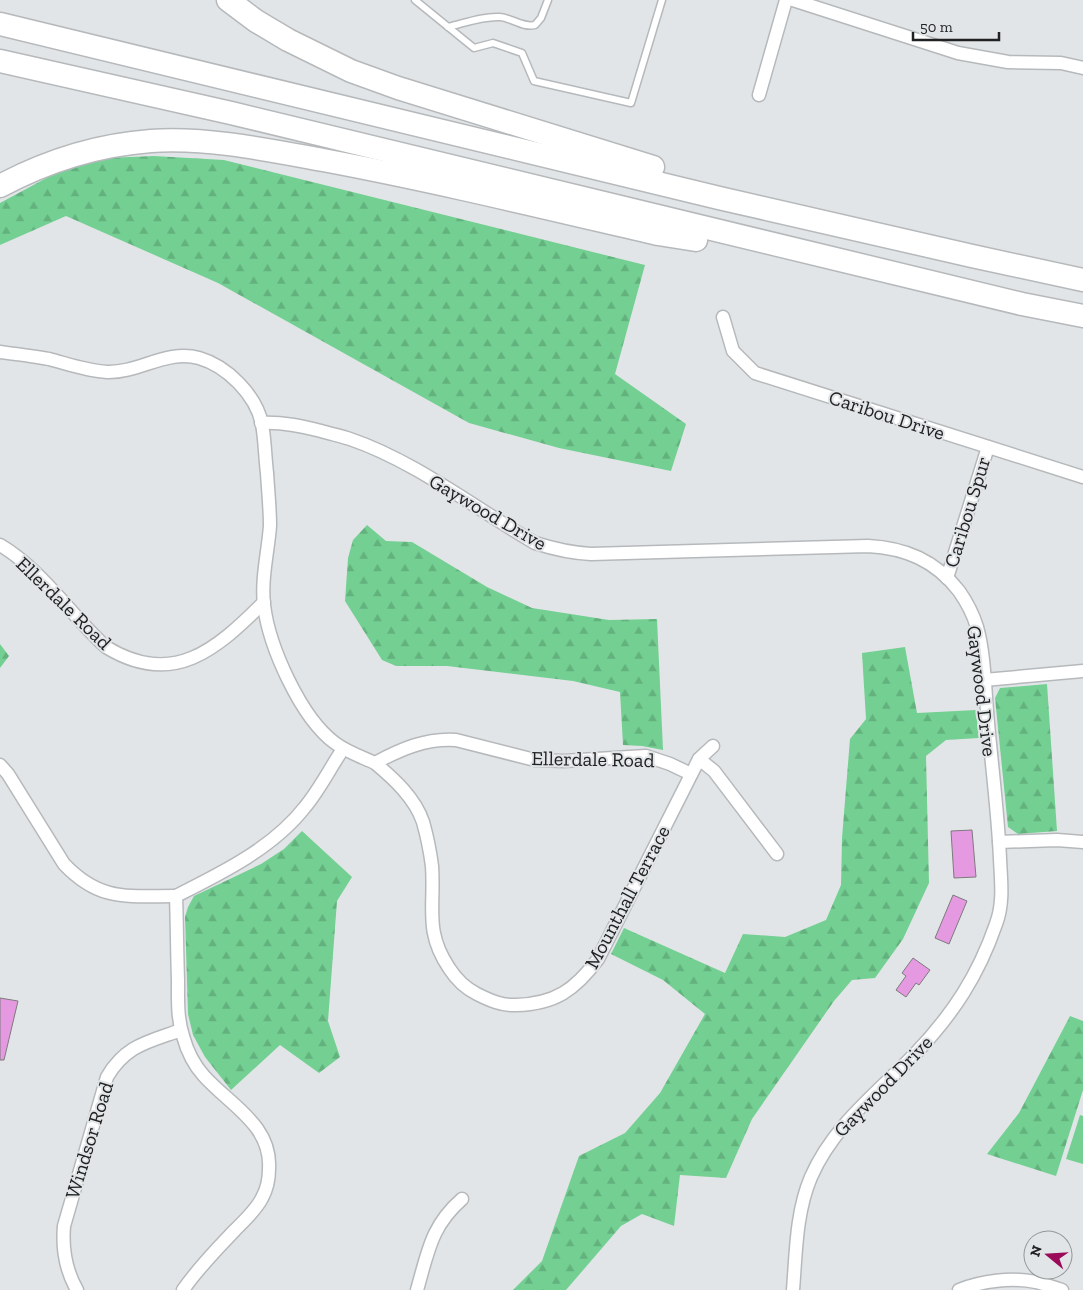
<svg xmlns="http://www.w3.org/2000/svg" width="1083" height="1290" viewBox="0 0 1083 1290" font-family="'Zilla Slab',serif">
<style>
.forest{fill:url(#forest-firs)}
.park{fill:#73d092}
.building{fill:#e499e0;stroke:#7d7b7d}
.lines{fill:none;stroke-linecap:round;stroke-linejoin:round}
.service-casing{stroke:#b6b9bb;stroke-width:9}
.minor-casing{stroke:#b6b9bb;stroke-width:15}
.motorway-casing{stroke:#b6b9bb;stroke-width:25}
.service{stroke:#fff;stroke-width:6}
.minor{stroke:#fff;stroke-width:12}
.motorway{stroke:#fff;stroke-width:22}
.labels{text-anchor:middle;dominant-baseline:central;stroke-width:4;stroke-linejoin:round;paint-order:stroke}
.street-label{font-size:20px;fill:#202122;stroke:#e2e5e7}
</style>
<defs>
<pattern id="forest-firs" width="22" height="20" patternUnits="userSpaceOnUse" patternTransform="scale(1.25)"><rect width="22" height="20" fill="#73d092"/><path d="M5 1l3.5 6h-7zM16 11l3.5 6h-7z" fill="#63b27e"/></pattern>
</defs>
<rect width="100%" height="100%" fill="#e2e5e7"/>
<g class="forest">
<polygon points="154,156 224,160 645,265 615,374 686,424 671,471 559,448 469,423 218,283 66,216 0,245 0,203 52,175 105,158"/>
<polygon points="367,525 386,541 412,542 487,587 532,608 609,620 657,619 663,750 642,746 623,745 620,692 573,681 447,666 396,666 382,660 345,601 348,558 353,540"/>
<polygon points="0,644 9,656 0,668"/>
<polygon points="905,647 917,713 976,710 979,738 946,740 926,756 929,883 903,939 875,978 852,980 834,1001 752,1119 726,1178 680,1175 674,1226 642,1214 621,1226 566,1290 513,1290 542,1261 579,1156 625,1133 660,1093 705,1014 663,980 611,954 624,928 725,973 743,934 785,937 826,920 841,885 842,838 850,739 866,719 862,653"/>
<polygon points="1047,684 1057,831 1018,834 1008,827 995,698 1000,688"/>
<polygon points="302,831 352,877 337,901 328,1021 340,1057 319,1073 280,1045 231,1090 205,1057 193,1035 188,1014 185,917 188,907 194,896 261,864 284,849"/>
<polygon points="1070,1016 1083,1021 1083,1090 1056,1176 987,1154 1019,1113"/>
</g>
<polygon class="park" points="1080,1115 1083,1116 1083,1164 1066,1159"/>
<g class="building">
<polygon points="972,830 976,877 954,878 951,831"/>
<polygon points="953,895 967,901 949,944 935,938"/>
<polygon points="913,958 930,970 919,985 916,983 906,997 896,990 906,976 902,973"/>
<polygon points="0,998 18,1001 4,1060 0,1060"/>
</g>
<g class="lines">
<defs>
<g id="service">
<polyline points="415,0 474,48 493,43 522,53 534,81 631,103 662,0"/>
<path d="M448 27C465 23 483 16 500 17 512 18 523 28 535 25L541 18 548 0"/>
</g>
<g id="minor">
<polyline points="793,0 958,53 1008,62 1061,63 1083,68"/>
<polyline points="759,95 786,0"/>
<polyline points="723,317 733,351 755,373 1083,477"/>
<path d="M0 352C16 354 33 356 49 359 68 364 87 371 107 372 139 373 167 349 199 358 227 366 256 395 262 424 265 440 265 457 267 473 268 490 270 508 270 526 268 552 261 579 264 605 269 647 301 718 335 743 347 752 362 757 375 763 401 749 426 738 456 740L535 760 564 761 646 756 670 764 691 774"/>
<path d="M261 423C283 422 301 426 321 431 331 434 341 436 350 439 415 461 476 509 535 543 554 549 571 553 591 554L868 546C905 548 935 560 959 591 966 601 973 614 977 627 985 655 985 693 988 723 992 768 998 813 1000 859 1001 881 1004 903 996 924 978 976 953 1014 915 1054 877 1093 833 1126 811 1177 796 1212 796 1253 793 1290"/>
<path d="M0 545C42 570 70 614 106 647 173 688 216 650 264 602"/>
<polyline points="947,578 988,447"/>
<polyline points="984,680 1083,671"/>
<polyline points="699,759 714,771 777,854"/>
<path d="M375 763C394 779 415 798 423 822 427 836 430 851 432 866 435 907 424 931 449 968 456 979 465 988 477 994 489 1000 502 1006 516 1005 555 1004 575 990 598 959L699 759 713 746"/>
<path d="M0 765 8 774 64 864C100 902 128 896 176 896"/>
<polyline points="999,842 1057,840 1083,842"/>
<path d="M77 1290C65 1269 62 1249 64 1226L107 1077C126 1045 148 1042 181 1030"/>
<path d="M183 1290C198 1268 217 1249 235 1230 245 1220 256 1210 262 1198 267 1189 269 1178 269 1169 272 1125 230 1105 204 1076 194 1065 187 1051 183 1036 177 1018 178 998 178 980 177 952 177 924 176 896 222 873 273 848 305 807 320 789 330 768 343 749"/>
<path d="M417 1290C428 1252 431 1226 462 1199"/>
<path d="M959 1290C982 1281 1011 1277 1036 1282 1044 1284 1053 1287 1062 1290"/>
</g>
<g id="motorway">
<polyline points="228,0 256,21 288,40 351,71 398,88 653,167"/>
<polyline points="0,24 719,198 972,256 1083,280"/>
<polyline points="0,61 231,113 1022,304 1083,316"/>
<path d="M0 186C47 161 97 145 151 141 205 137 269 150 323 160 435 181 546 208 658 234L696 240"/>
</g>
</defs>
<use href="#service" class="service-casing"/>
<use href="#minor" class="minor-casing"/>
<use href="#motorway" class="motorway-casing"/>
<use href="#service" class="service"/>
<use href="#minor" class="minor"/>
<use href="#motorway" class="motorway"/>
</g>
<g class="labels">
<g class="street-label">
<text transform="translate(887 415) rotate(18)">Caribou Drive</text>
<text transform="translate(488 512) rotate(30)">Gaywood Drive</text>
<text transform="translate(967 512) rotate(-73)">Caribou Spur</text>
<text transform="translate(64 603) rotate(44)">Ellerdale Road</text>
<text transform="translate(982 691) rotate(83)">Gaywood Drive</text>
<text transform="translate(593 759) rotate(1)">Ellerdale Road</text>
<text transform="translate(627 897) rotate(-62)">Mounthall Terrace</text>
<text transform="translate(883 1086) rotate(-46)">Gaywood Drive</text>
<text transform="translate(89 1140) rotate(-73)">Windsor Road</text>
</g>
</g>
<g transform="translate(1048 1255) rotate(288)"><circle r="24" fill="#e2e5e7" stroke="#949798"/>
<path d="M0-4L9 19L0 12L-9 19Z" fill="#9b0a59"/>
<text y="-8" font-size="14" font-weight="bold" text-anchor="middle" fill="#202122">N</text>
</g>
<path d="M913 32v8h86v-8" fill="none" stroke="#202122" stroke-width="2.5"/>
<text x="920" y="32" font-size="15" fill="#202122" stroke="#e2e5e7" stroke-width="4" paint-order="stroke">50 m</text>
</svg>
